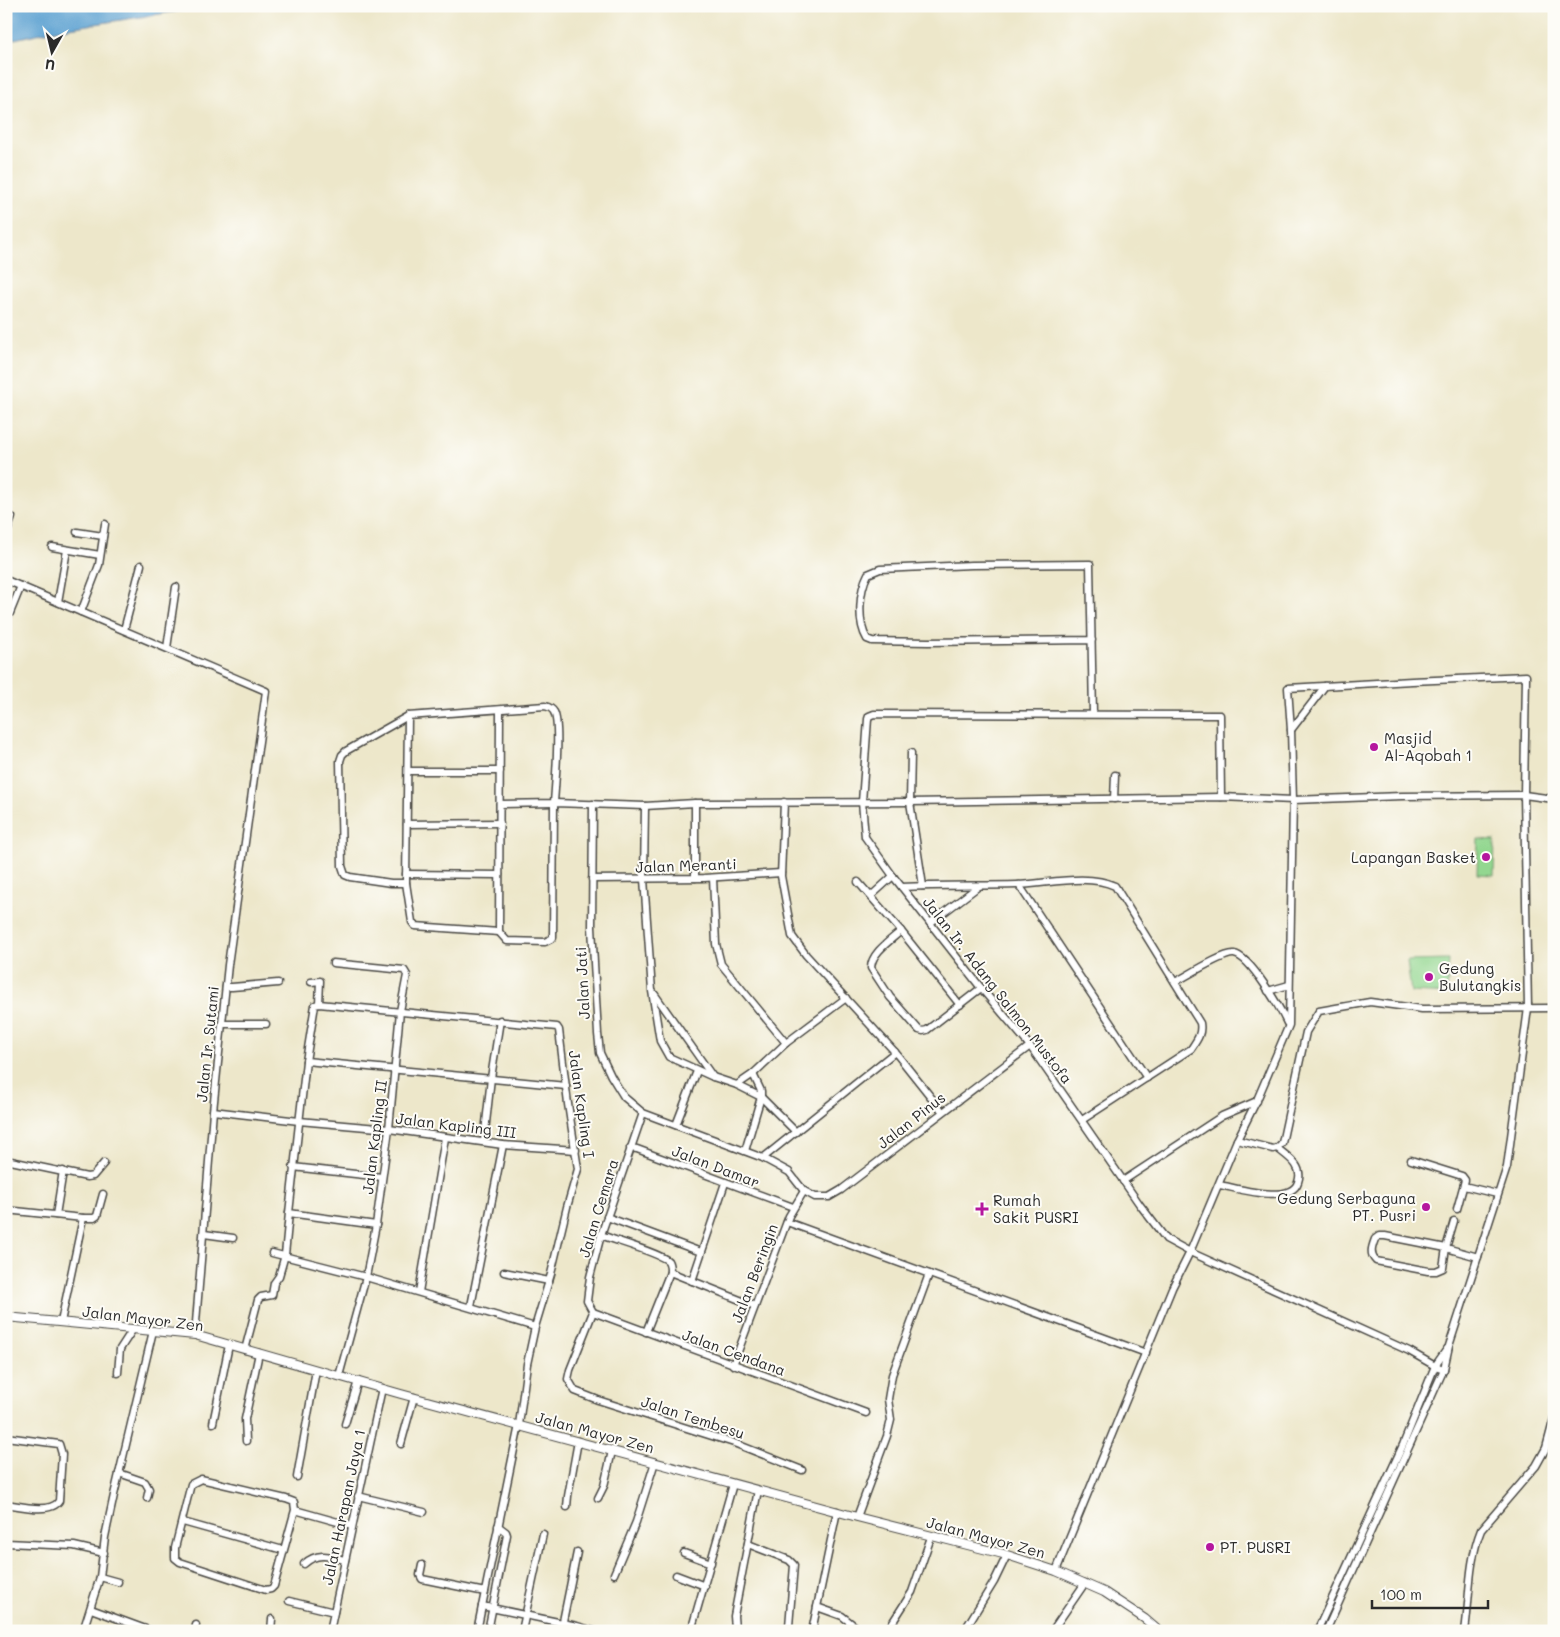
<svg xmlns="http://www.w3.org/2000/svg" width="1560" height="1637" viewBox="0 0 1560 1637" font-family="Mali,sans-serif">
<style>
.green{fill:#93d790;stroke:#5f815e}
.water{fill:#5da2d2;stroke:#44667e}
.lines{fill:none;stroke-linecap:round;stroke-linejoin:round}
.minor-casing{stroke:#484743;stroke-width:9}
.tertiary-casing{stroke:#484743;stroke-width:10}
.minor{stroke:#fff;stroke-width:6}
.tertiary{stroke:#fff;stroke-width:8}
.poi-dot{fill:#b5179e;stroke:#fdfcf7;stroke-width:2}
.labels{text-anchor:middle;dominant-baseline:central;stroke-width:4;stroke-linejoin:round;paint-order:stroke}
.poi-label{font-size:15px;fill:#2b2b2b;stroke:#fdfcf7;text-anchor:start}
.street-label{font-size:15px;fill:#2b2b2b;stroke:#fdfcf7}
</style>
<rect width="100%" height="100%" fill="#fdfcf7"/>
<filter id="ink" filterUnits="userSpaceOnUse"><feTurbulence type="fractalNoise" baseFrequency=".02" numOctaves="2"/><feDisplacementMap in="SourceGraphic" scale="10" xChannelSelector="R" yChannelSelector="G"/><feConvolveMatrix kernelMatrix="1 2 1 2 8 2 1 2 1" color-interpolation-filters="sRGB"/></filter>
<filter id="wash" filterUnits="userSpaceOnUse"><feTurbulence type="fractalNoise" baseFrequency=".0096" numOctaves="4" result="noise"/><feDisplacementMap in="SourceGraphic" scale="20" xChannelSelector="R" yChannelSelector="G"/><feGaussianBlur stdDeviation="1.12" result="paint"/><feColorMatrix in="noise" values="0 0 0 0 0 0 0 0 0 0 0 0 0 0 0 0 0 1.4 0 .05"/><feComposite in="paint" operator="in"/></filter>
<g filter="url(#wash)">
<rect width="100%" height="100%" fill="#ede7ca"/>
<g class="green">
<polygon points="1478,839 1495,840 1494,875 1477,874"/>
<polygon points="1449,960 1447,994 1411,992 1407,961"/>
</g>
<polygon class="water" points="6,6 212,6 50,31 6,41"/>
</g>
<g filter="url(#ink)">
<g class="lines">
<defs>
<g id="minor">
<polyline points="77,532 103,536"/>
<polyline points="6,535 12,517"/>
<polyline points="52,547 100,555"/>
<polyline points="6,580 266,691 228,965 213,1111 195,1335"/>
<polyline points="58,602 67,550"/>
<polyline points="81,612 99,565 105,524"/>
<polyline points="6,617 10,613 21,586"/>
<polyline points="124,630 141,565"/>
<path d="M1092 640 928 642 872 641 867 639C857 622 859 591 868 574L880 569 972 565 1090 564 1093 714"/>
<polyline points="167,648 176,587"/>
<polyline points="500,710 499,932 507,941 545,942 553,938 554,803 645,806 695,803 910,802 1221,797 1293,800 1402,796 1524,795 1554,799"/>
<polyline points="408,716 406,883 412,922 415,926 499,932"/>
<polyline points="1291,730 1325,686"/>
<polyline points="911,753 910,802 923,886"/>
<polyline points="408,771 500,771"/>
<polyline points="1221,797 1220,715 874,714 869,716 868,719 862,802 865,837 893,876 981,988 1030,1046 1140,1205 1166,1239 1190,1252 1237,1140 1257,1100 1289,1025 1293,800 1291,730 1288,688 1412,681 1526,676 1524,795 1528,1008 1507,1167 1449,1346 1444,1369 1326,1631"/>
<polyline points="1114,799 1115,775"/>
<polyline points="784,802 781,876 792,936 806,955 895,1052"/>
<polyline points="593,804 592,927 598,1034 600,1053 611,1076 624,1097 643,1113 763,1158 789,1172 804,1191 815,1197 829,1197 841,1190 1030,1046"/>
<polyline points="645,806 644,879 652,991 660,1041 669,1057 713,1077 737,1085 761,1097 796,1132"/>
<polyline points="407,824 500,823"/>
<polyline points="406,874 499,875"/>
<polyline points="695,878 695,803"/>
<polyline points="713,878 716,944 721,964 786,1043"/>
<polyline points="592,879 704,878 781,873"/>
<polyline points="858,882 901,931 960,1005"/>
<path d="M406 883H391L350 877 345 875 342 866 340 761 342 755 346 751 408 716 545 706C549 707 552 708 554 712 561 725 555 786 554 803L500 804"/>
<polyline points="1019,885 1147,1078"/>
<path d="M902 887C940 885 978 886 1017 885 1047 884 1088 873 1115 886L1200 1023C1202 1034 1197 1040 1191 1049L1082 1120"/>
<polyline points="871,896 893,876"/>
<polyline points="930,923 979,886"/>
<path d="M901 931C891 940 871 953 871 968L890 997 919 1030 923 1031 927 1030 981 988"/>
<polyline points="333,963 404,970 407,975 400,1011 389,1129 376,1225 366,1277 339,1376"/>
<polyline points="311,982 320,981 319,1004"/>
<path d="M1175 982C1187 976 1223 953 1234 954 1250 956 1280 1008 1287 1023"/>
<polyline points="226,987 232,987 278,983"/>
<polyline points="1268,991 1289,985"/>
<polyline points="653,992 713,1077"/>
<polyline points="222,1024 266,1024"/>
<polyline points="306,1061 566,1086"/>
<polyline points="737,1085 753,1074 786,1043 846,998"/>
<polyline points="213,1111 299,1121 389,1129 503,1145 576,1150"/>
<polyline points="676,1125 697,1071"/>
<polyline points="1237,1140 1273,1149 1277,1148 1282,1143 1306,1032 1319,1011 1370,1002 1422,1009 1554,1008"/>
<polyline points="484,1141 491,1078 500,1020"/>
<polyline points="630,1148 637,1149 793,1207"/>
<polyline points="745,1151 761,1097 761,1091 753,1074"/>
<polyline points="763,1158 895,1052 942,1111"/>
<polyline points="6,1160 87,1177 93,1176 104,1163"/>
<polyline points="1411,1160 1462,1176 1465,1180 1457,1209"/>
<polyline points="293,1167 382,1177"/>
<polyline points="1123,1181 1222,1116 1257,1101"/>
<path d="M1219 1185C1237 1188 1291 1205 1298 1182 1304 1166 1288 1157 1277 1148"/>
<polyline points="1464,1186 1497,1194"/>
<polyline points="6,1210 83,1218"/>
<polyline points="56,1215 63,1171"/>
<polyline points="607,1217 701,1252"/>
<polyline points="1454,1221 1446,1248 1478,1257"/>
<polyline points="787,1222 1146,1353"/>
<polyline points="376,1225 289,1213 306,1061 315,1005 319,1004 557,1027 559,1030 568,1104 578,1169 567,1207 551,1274 535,1327 527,1364 519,1425 477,1631"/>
<polyline points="204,1234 233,1238"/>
<path d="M601 1235C613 1240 660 1253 668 1261 670 1264 670 1269 670 1272"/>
<path d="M1379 1236H1385L1446 1248 1443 1268 1436 1271H1428L1376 1261C1369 1254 1372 1247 1375 1239Z"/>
<polyline points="272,1253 366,1277 535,1327"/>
<polyline points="504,1272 549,1281"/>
<polyline points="692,1281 725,1183"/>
<polyline points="419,1292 445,1138"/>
<polyline points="471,1306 503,1145"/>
<polyline points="593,1312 570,1370 568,1379 575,1391 598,1400 734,1443 802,1470"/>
<polyline points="593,1312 866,1413"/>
<polyline points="593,1312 587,1301 590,1277 601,1235 643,1113"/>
<polyline points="61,1322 83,1218 94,1218 97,1216 103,1194"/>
<polyline points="646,1332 670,1272 755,1306"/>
<polyline points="245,1350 258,1300 261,1297 272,1295 274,1283 279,1276 285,1255 289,1213"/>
<polyline points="733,1365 789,1216 804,1191"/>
<polyline points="118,1373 120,1349 133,1329"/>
<polyline points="213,1423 229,1345"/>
<polyline points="345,1424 358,1381"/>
<path d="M6 1437 59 1444 62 1454 59 1501C51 1514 20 1506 6 1504"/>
<polyline points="246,1441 245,1419 259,1353"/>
<polyline points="401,1444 414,1397"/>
<polyline points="119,1473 145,1482 149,1489 147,1498"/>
<polyline points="297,1477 316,1370"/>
<polyline points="358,1496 424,1512"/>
<polyline points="598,1498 604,1486 612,1451"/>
<polyline points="567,1507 568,1496 578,1441"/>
<polyline points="295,1510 294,1502 286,1499 201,1479 191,1484 175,1548 175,1558 180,1562 266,1590 271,1589 274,1586 295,1510 352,1526"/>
<polyline points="837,1511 817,1607 842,1616 856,1627"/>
<polyline points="857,1517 887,1436 891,1420 888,1399 892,1375 929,1274"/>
<polyline points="183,1522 283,1550"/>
<polyline points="6,1543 74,1546 104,1553"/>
<polyline points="748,1544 789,1560 794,1565 789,1626 786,1631"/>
<polyline points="684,1553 711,1563"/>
<path d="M304 1564C317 1552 329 1556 345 1560"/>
<polyline points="422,1565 420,1575 422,1579 485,1592"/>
<polyline points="1056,1571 1172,1288 1190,1252 1409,1351 1435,1366 1444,1369"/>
<polyline points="614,1574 636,1522 655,1462"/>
<polyline points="676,1575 705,1586"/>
<polyline points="100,1577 118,1582"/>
<polyline points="289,1601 334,1612"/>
<polyline points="482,1606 577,1626 594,1631"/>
<polyline points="91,1609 151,1631"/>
<polyline points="83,1631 100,1577 105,1537 114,1495 153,1331"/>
<polyline points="195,1631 196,1625"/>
<polyline points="271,1631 272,1619"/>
<polyline points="330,1631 382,1388"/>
<polyline points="488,1631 507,1535 506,1532 498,1526"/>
<polyline points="522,1631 543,1534"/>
<polyline points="561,1631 577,1552"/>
<polyline points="691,1631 733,1484"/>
<polyline points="738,1631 735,1629 734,1616 758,1490"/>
<polyline points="812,1631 817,1607"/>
<polyline points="887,1631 912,1592 931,1537"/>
<polyline points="964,1631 994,1582 1007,1555"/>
<polyline points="1052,1631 1085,1583"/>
<polyline points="1317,1631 1403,1445 1435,1366 1447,1349"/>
<path d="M1465 1631C1470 1598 1468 1562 1481 1530L1536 1466 1546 1448 1554 1418"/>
</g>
<polyline id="tertiary" points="6,1317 195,1335 401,1394 857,1517 1007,1555 1056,1571 1104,1592 1145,1619 1159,1631"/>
</defs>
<use href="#minor" class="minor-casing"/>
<use href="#tertiary" class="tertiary-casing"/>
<use href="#minor" class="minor"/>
<use href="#tertiary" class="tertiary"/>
</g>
</g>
<g class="poi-dot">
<circle cx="1374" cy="747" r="5"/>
<circle cx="1486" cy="857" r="5"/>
<circle cx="1429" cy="977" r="5"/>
<circle cx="1426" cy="1207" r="5"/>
<path d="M979.5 1201.5h5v5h5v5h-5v5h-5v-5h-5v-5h5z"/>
<circle cx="1210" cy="1547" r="5"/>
</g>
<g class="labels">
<g class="poi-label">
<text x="1384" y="738">Masjid<tspan x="1384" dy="17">Al-Aqobah 1</tspan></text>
<text x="1476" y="857" text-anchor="end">Lapangan Basket</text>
<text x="1439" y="968">Gedung<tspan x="1439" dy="17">Bulutangkis</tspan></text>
<text x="1416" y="1198" text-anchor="end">Gedung Serbaguna<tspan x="1416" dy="17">PT. Pusri</tspan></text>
<text x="993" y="1200">Rumah<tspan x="993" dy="17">Sakit PUSRI</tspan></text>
<text x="1220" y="1547">PT. PUSRI</text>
</g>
<g class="street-label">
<text transform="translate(686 865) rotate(-2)">Jalan Meranti</text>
<text transform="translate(582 983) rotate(-93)">Jalan Jati</text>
<text transform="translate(998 990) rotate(52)">Jalan Ir. Adang Salmon Mustofa</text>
<text transform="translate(207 1044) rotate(-84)">Jalan Ir. Sutami</text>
<text transform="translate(582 1104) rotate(82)">Jalan Kapling I</text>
<text transform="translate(911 1120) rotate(-38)">Jalan Pinus</text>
<text transform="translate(456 1125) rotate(7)">Jalan Kapling III</text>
<text transform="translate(374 1137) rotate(-83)">Jalan Kapling II</text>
<text transform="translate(716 1166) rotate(21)">Jalan Damar</text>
<text transform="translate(598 1208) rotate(-73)">Jalan Cemara</text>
<text transform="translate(754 1273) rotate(-69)">Jalan Beringin</text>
<text transform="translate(143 1318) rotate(7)">Jalan Mayor Zen</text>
<text transform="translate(734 1352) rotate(20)">Jalan Cendana</text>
<text transform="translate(693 1417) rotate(18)">Jalan Tembesu</text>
<text transform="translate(595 1432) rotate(15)">Jalan Mayor Zen</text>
<text transform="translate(343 1507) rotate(-78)">Jalan Harapan Jaya 1</text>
<text transform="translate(986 1537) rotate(15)">Jalan Mayor Zen</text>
</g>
</g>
<rect width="1560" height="1637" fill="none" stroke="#fdfcf7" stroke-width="25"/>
<g transform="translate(52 52) rotate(188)" stroke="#fdfcf7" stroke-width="4" paint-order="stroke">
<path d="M0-4L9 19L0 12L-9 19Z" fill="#2b2b2b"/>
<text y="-8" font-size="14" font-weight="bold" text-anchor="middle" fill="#2b2b2b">U</text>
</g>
<path d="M1372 1600v8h116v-8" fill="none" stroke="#2b2b2b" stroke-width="2.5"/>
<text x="1380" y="1600" font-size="15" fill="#2b2b2b" stroke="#fdfcf7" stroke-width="4" paint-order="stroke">100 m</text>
</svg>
